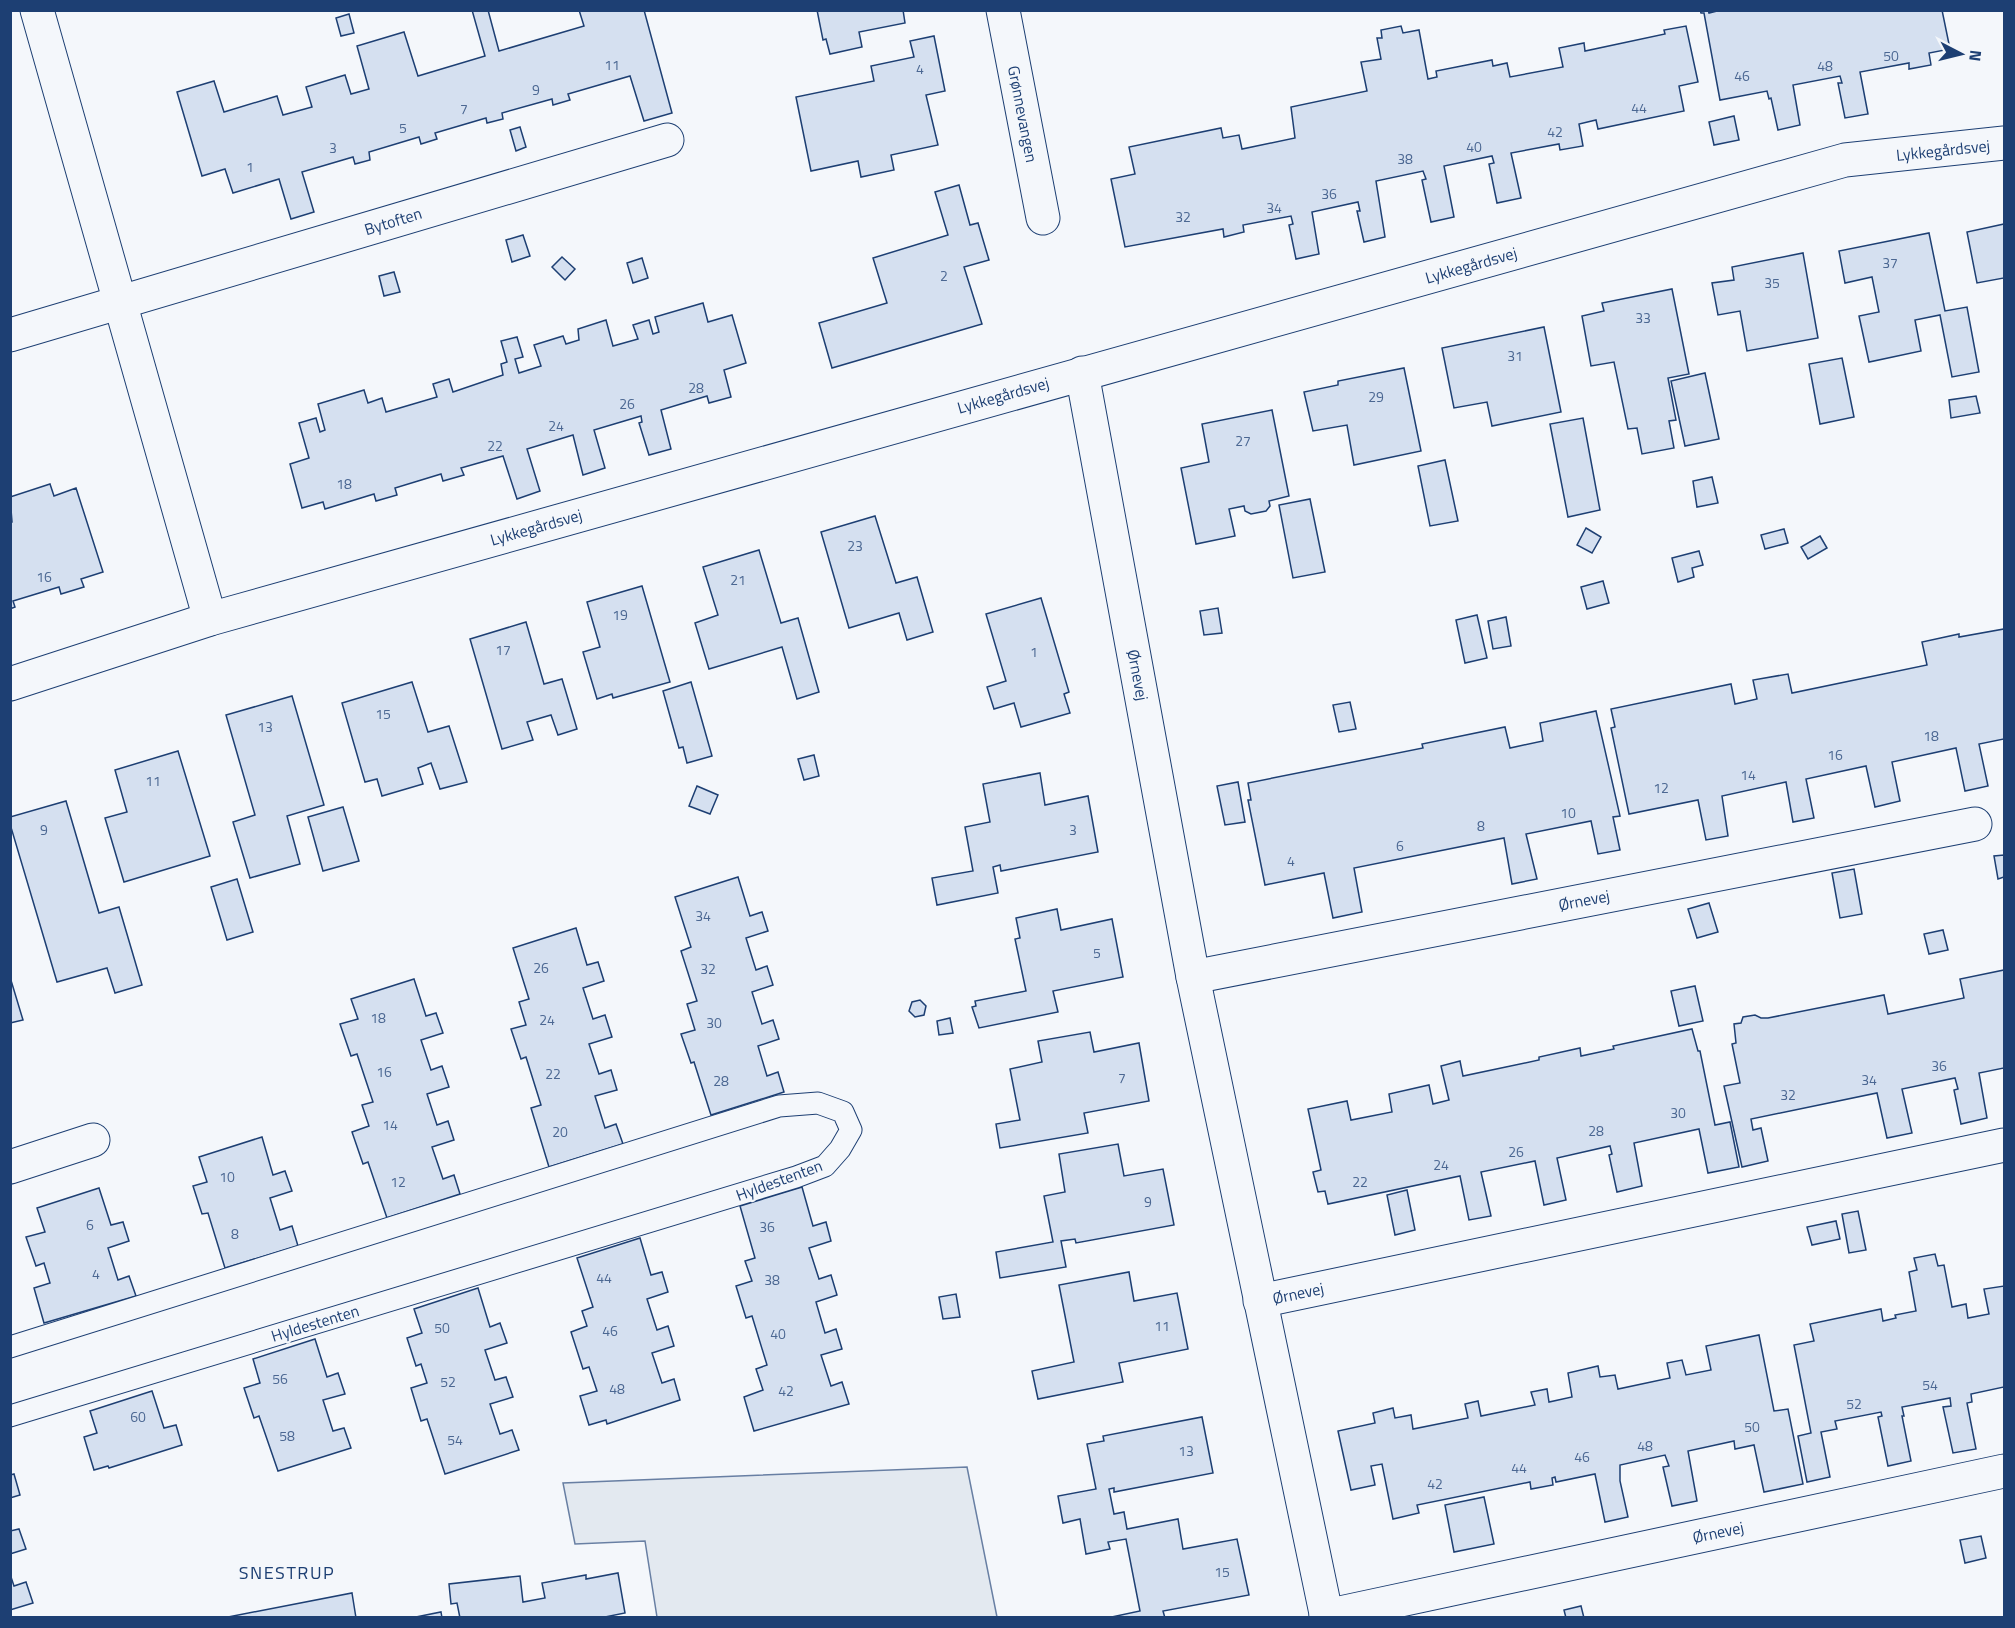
<svg xmlns="http://www.w3.org/2000/svg" width="2015" height="1628" viewBox="0 0 2015 1628" font-family="'Titillium Web',sans-serif">
<style>
.green{fill:#e3e9f0;stroke:#687fa3;stroke-width:1.5}
.building{fill:#d5e0f0;stroke:#1d3f73;stroke-width:1.5}
.lines{fill:none;stroke-linecap:round;stroke-linejoin:round}
.lane-casing{stroke:#1d3f73;stroke-width:23}
.street-casing{stroke:#1d3f73;stroke-width:35}
.lane{stroke:#f4f7fb;stroke-width:21}
.street{stroke:#f4f7fb;stroke-width:33}
.labels{text-anchor:middle;dominant-baseline:central;stroke-width:4.5;stroke-linejoin:round;paint-order:stroke}
.number-label{font-size:14px;fill:#4b6792}
.street-label{font-size:16px;fill:#1d3f73;stroke:#f4f7fb}
.neighbourhood-label{font-size:18px;letter-spacing:1.5px;fill:#1d3f73;stroke:#f4f7fb}
</style>
<rect width="100%" height="100%" fill="#f4f7fb"/>
<polygon class="green" points="967,1467 997,1617 657,1617 645,1541 575,1544 563,1483"/>
<g class="building">
<polygon points="472,10 488,10 499,51 584,26 579,10 644,10 672,113 644,121 630,76 568,94 570,100 553,105 552,99 502,113 503,119 487,123 486,118 435,133 437,139 421,144 419,137 369,152 370,160 355,164 353,157 302,172 314,212 291,219 279,179 233,193 225,169 202,176 177,92 214,81 224,112 277,96 283,115 312,107 306,87 345,75 351,94 369,89 357,46 404,32 418,76 485,56"/>
<polygon points="817,10 903,10 905,23 859,32 862,47 830,54 826,39 823,40"/>
<polygon points="1700,10 1708,10 1709,13 1721,10 1942,10 1950,49 1929,53 1931,65 1909,69 1909,63 1860,72 1868,114 1845,118 1838,83 1842,83 1840,76 1793,85 1800,125 1778,130 1771,98 1769,99 1767,91 1720,100 1704,13 1701,13"/>
<polygon points="349,14 354,33 341,36 336,18"/>
<polygon points="1401,26 1403,33 1419,30 1428,79 1437,77 1436,71 1492,60 1493,66 1507,63 1510,77 1563,67 1559,48 1584,43 1585,51 1665,34 1664,30 1686,26 1698,82 1679,86 1684,111 1598,129 1596,120 1579,124 1583,146 1560,150 1559,144 1511,153 1521,198 1497,203 1489,164 1494,163 1492,156 1444,166 1454,217 1431,222 1422,180 1426,179 1423,171 1376,181 1385,237 1364,242 1357,211 1360,211 1358,202 1312,212 1319,254 1296,259 1289,225 1293,224 1291,216 1243,225 1244,232 1224,237 1223,229 1125,247 1111,179 1135,174 1129,147 1221,128 1223,138 1239,135 1242,149 1295,138 1291,107 1367,91 1361,62 1381,59 1377,38 1382,38 1381,30"/>
<polygon points="934,36 945,91 926,95 938,145 891,155 894,170 861,177 858,161 811,171 796,97 874,81 871,66 914,57 910,41"/>
<polygon points="1734,116 1739,140 1714,145 1709,122"/>
<polygon points="520,127 526,147 516,151 510,130"/>
<polygon points="959,185 970,225 978,223 989,260 964,267 982,324 832,368 819,323 887,303 873,258 948,235 935,192"/>
<polygon points="2004,224 2004,278 1977,283 1967,232"/>
<polygon points="1929,233 1945,311 1967,307 1979,372 1952,377 1940,315 1915,320 1921,351 1869,362 1859,316 1879,312 1872,277 1845,283 1839,251"/>
<polygon points="523,235 530,256 512,262 506,240"/>
<polygon points="1803,253 1818,338 1747,351 1740,311 1718,315 1712,283 1734,280 1732,267"/>
<polygon points="562,257 575,269 565,280 552,267"/>
<polygon points="642,258 648,278 633,283 627,263"/>
<polygon points="394,272 400,292 384,296 379,276"/>
<polygon points="1672,289 1689,374 1668,378 1676,420 1669,421 1674,448 1642,454 1637,428 1628,429 1614,362 1591,366 1582,316 1604,311 1602,303"/>
<polygon points="703,303 708,322 732,315 746,363 724,370 731,397 709,403 707,396 661,410 671,449 649,455 639,423 642,422 641,416 594,430 605,468 583,475 573,435 527,449 540,491 517,499 503,456 461,468 464,475 443,481 441,474 395,488 397,495 376,501 374,494 325,509 323,502 302,508 290,464 309,458 299,423 316,418 320,432 325,430 318,404 364,390 368,403 382,398 386,412 437,397 433,384 449,379 453,392 503,375 501,364 507,362 501,341 517,337 523,357 515,359 519,373 541,366 534,345 563,336 566,344 579,340 578,329 606,320 613,346 638,339 633,325 649,320 653,334 659,332 655,317"/>
<polygon points="1544,327 1561,412 1492,426 1487,402 1454,408 1442,348"/>
<polygon points="1842,358 1854,417 1820,424 1809,364"/>
<polygon points="1404,368 1421,451 1354,465 1347,425 1313,431 1304,392 1338,385 1338,381"/>
<polygon points="1705,373 1719,439 1685,446 1671,381"/>
<polygon points="1976,396 1980,413 1951,418 1949,400"/>
<polygon points="1272,410 1289,496 1269,501 1270,506 1266,511 1251,514 1245,511 1244,506 1229,509 1235,536 1196,544 1181,468 1209,462 1202,424"/>
<polygon points="1583,418 1600,510 1568,517 1550,424"/>
<polygon points="1445,460 1458,521 1430,526 1418,466"/>
<polygon points="1712,477 1718,503 1697,507 1693,481"/>
<polygon points="50,484 54,496 76,488 103,572 81,579 84,587 61,594 59,587 13,601 15,607 10,609 10,523 12,522 10,497"/>
<polygon points="1310,499 1325,572 1293,578 1279,505"/>
<polygon points="875,516 896,583 917,577 933,632 907,640 899,613 849,628 821,532"/>
<polygon points="1586,528 1601,537 1592,553 1577,545"/>
<polygon points="1784,529 1788,543 1765,549 1761,535"/>
<polygon points="1820,536 1827,548 1808,559 1801,547"/>
<polygon points="759,550 781,623 798,618 819,692 797,699 782,647 709,669 695,623 718,615 703,567"/>
<polygon points="1699,551 1703,565 1692,568 1694,577 1678,582 1672,558"/>
<polygon points="1603,581 1609,603 1587,609 1581,587"/>
<polygon points="642,586 670,682 613,698 612,694 597,699 583,652 600,647 587,602"/>
<polygon points="1041,598 1069,692 1064,694 1070,713 1021,727 1014,703 994,709 987,687 1006,681 986,614"/>
<polygon points="1218,608 1222,633 1204,635 1200,611"/>
<polygon points="1477,615 1487,658 1465,663 1456,620"/>
<polygon points="1506,617 1511,646 1493,649 1488,621"/>
<polygon points="526,622 544,684 562,679 577,729 558,735 551,715 527,722 533,740 502,749 470,639"/>
<polygon points="2004,629 2004,739 1979,744 1988,786 1965,791 1956,748 1892,762 1900,801 1875,807 1866,766 1806,779 1814,818 1793,822 1786,782 1722,796 1728,836 1706,840 1698,800 1629,814 1611,728 1615,727 1611,709 1731,684 1735,704 1757,699 1753,680 1788,674 1792,693 1927,665 1922,642 1959,634 1959,637"/>
<polygon points="412,682 428,732 449,726 467,782 440,789 431,763 418,768 423,784 382,796 377,779 365,782 342,703"/>
<polygon points="691,682 712,756 687,763 683,747 679,748 663,691"/>
<polygon points="292,696 324,805 287,816 300,864 250,878 233,822 255,815 226,715"/>
<polygon points="1350,702 1356,729 1339,732 1333,705"/>
<polygon points="1596,711 1620,816 1613,817 1620,850 1598,854 1591,821 1526,834 1537,879 1512,884 1504,838 1354,868 1362,912 1333,918 1324,873 1265,885 1248,800 1251,800 1248,783 1423,748 1422,744 1505,727 1510,748 1543,741 1540,723"/>
<polygon points="178,751 210,856 124,882 105,818 127,812 115,770"/>
<polygon points="814,755 819,776 804,780 798,759"/>
<polygon points="1040,773 1045,805 1088,796 1098,852 1001,871 1000,865 993,867 998,893 937,905 932,878 973,871 965,827 990,822 983,784"/>
<polygon points="1238,782 1245,822 1225,825 1217,786"/>
<polygon points="697,786 718,795 710,814 689,806"/>
<polygon points="66,801 99,913 119,907 142,985 115,993 107,968 57,982 10,824 10,817"/>
<polygon points="343,807 359,861 323,871 308,817"/>
<polygon points="2004,855 2004,877 1998,879 1994,856"/>
<polygon points="1854,869 1862,914 1840,918 1832,873"/>
<polygon points="738,877 750,916 762,912 768,931 746,938 756,970 767,966 773,985 752,992 762,1024 773,1020 779,1039 758,1046 767,1076 778,1072 784,1092 711,1115 694,1062 691,1063 681,1034 695,1030 687,1004 697,1001 681,951 691,947 675,897"/>
<polygon points="237,879 253,932 227,940 211,887"/>
<polygon points="1709,903 1718,932 1697,938 1688,909"/>
<polygon points="1057,909 1061,930 1112,919 1123,977 1053,991 1058,1012 979,1028 972,1007 976,1006 975,1001 1026,991 1015,939 1020,938 1016,918"/>
<polygon points="576,928 587,965 598,962 604,981 583,988 593,1019 605,1015 612,1037 589,1044 599,1074 611,1070 617,1090 595,1096 605,1128 616,1124 623,1144 549,1167 531,1108 541,1105 526,1057 521,1059 511,1029 526,1025 519,1002 529,999 513,948"/>
<polygon points="1943,930 1948,950 1929,954 1924,934"/>
<polygon points="2004,970 2004,1068 1979,1073 1987,1118 1961,1124 1954,1090 1958,1089 1955,1078 1902,1089 1912,1133 1887,1138 1877,1093 1751,1119 1753,1130 1761,1128 1768,1161 1742,1167 1724,1086 1740,1083 1732,1044 1736,1043 1734,1024 1741,1023 1743,1017 1755,1015 1761,1018 1768,1018 1884,995 1888,1014 1964,998 1960,979"/>
<polygon points="10,977 23,1020 10,1023"/>
<polygon points="414,979 426,1016 436,1013 443,1033 421,1040 431,1070 442,1066 449,1087 427,1094 437,1125 448,1121 454,1140 432,1147 443,1179 454,1175 460,1194 387,1218 368,1162 363,1164 352,1132 369,1126 362,1105 373,1102 357,1054 351,1056 340,1024 358,1019 351,999"/>
<polygon points="1695,986 1703,1021 1679,1026 1671,991"/>
<polygon points="920,1000 926,1006 924,1015 915,1017 909,1011 912,1002"/>
<polygon points="950,1018 953,1033 939,1035 937,1021"/>
<polygon points="1692,1029 1698,1051 1700,1051 1715,1125 1730,1122 1739,1167 1708,1173 1699,1129 1634,1143 1642,1186 1617,1192 1609,1155 1612,1154 1610,1146 1557,1158 1566,1200 1544,1205 1535,1161 1481,1172 1491,1216 1469,1220 1460,1176 1328,1204 1325,1191 1318,1192 1313,1172 1321,1170 1308,1109 1347,1101 1351,1120 1392,1112 1389,1094 1429,1085 1433,1104 1449,1100 1441,1066 1460,1061 1463,1076 1539,1060 1539,1057 1580,1048 1581,1056 1614,1049 1613,1046"/>
<polygon points="1090,1032 1094,1052 1139,1043 1149,1101 1084,1113 1088,1133 1000,1148 996,1124 1020,1120 1010,1069 1042,1062 1038,1041"/>
<polygon points="262,1137 273,1175 285,1171 292,1191 270,1198 280,1230 292,1226 298,1246 225,1268 208,1213 202,1214 193,1186 207,1182 199,1157"/>
<polygon points="1118,1144 1124,1176 1163,1169 1174,1225 1076,1243 1075,1239 1061,1241 1066,1267 1000,1278 996,1252 1053,1242 1044,1196 1065,1192 1059,1154"/>
<polygon points="802,1187 813,1226 826,1222 831,1241 809,1248 819,1279 831,1275 837,1295 816,1302 825,1333 836,1329 842,1349 821,1355 831,1386 842,1382 849,1404 754,1431 744,1397 763,1390 756,1369 767,1365 752,1316 746,1318 736,1286 752,1281 745,1261 755,1258 740,1206"/>
<polygon points="99,1188 111,1225 123,1222 129,1241 108,1248 118,1280 129,1276 136,1296 44,1323 34,1288 50,1283 44,1263 36,1266 26,1237 45,1232 37,1208"/>
<polygon points="1407,1190 1415,1230 1395,1235 1387,1195"/>
<polygon points="1858,1211 1866,1250 1849,1253 1842,1214"/>
<polygon points="1836,1221 1840,1239 1812,1245 1807,1227"/>
<polygon points="640,1238 651,1275 662,1272 668,1292 647,1299 657,1330 668,1326 674,1346 652,1353 662,1383 674,1379 680,1400 607,1424 606,1420 589,1425 580,1396 597,1391 589,1367 583,1369 571,1332 587,1326 582,1311 593,1307 577,1258"/>
<polygon points="1935,1254 1938,1266 1944,1265 1952,1307 1966,1304 1968,1318 1989,1314 1984,1289 2004,1286 2004,1387 1971,1394 1972,1402 1967,1403 1976,1449 1953,1453 1943,1407 1951,1406 1950,1398 1902,1407 1904,1416 1902,1416 1911,1461 1888,1466 1878,1417 1882,1416 1881,1412 1835,1421 1837,1429 1821,1432 1830,1477 1807,1482 1798,1436 1811,1433 1794,1345 1814,1341 1810,1324 1881,1309 1883,1321 1896,1318 1895,1315 1916,1311 1909,1272 1917,1270 1914,1258"/>
<polygon points="1129,1272 1134,1301 1177,1293 1188,1349 1119,1363 1123,1382 1038,1399 1032,1371 1074,1362 1059,1285"/>
<polygon points="478,1288 490,1327 500,1323 507,1343 485,1350 495,1380 506,1377 513,1397 490,1404 500,1434 512,1430 519,1450 445,1474 427,1419 421,1421 411,1388 427,1383 421,1364 416,1366 407,1338 422,1333 414,1309"/>
<polygon points="956,1294 960,1317 943,1319 939,1297"/>
<polygon points="1759,1335 1774,1411 1788,1409 1803,1484 1764,1492 1754,1445 1735,1449 1734,1441 1688,1451 1697,1501 1672,1506 1663,1467 1669,1466 1665,1455 1620,1465 1620,1481 1628,1517 1605,1522 1595,1474 1556,1482 1555,1477 1552,1478 1553,1485 1531,1489 1530,1482 1417,1505 1419,1513 1393,1519 1382,1464 1371,1466 1375,1485 1351,1490 1338,1431 1375,1423 1373,1413 1393,1408 1395,1418 1411,1415 1413,1429 1468,1418 1465,1404 1478,1401 1481,1416 1535,1405 1531,1392 1547,1389 1549,1402 1572,1397 1568,1373 1598,1366 1600,1377 1615,1375 1618,1389 1670,1378 1667,1363 1682,1360 1686,1375 1711,1370 1706,1346"/>
<polygon points="315,1339 327,1377 338,1373 345,1394 323,1400 333,1431 344,1428 351,1448 278,1471 259,1416 254,1418 244,1388 260,1383 253,1359"/>
<polygon points="152,1391 164,1428 176,1425 182,1445 109,1468 108,1466 94,1470 84,1437 97,1433 90,1411"/>
<polygon points="1202,1417 1213,1473 1114,1492 1114,1488 1109,1489 1114,1514 1124,1512 1127,1529 1178,1519 1183,1549 1237,1539 1249,1595 1163,1611 1165,1618 1107,1618 1140,1611 1126,1539 1108,1542 1110,1549 1086,1554 1080,1519 1063,1523 1058,1496 1096,1489 1087,1444 1104,1441 1103,1436"/>
<polygon points="14,1474 20,1495 10,1498 10,1475"/>
<polygon points="1484,1497 1494,1544 1454,1552 1445,1505"/>
<polygon points="19,1529 26,1549 10,1554 10,1531"/>
<polygon points="1981,1536 1986,1558 1965,1563 1960,1540"/>
<polygon points="618,1573 625,1613 600,1618 460,1618 457,1603 451,1604 449,1584 520,1576 523,1602 545,1598 542,1583 586,1575 586,1579"/>
<polygon points="10,1574 14,1586 26,1582 33,1603 10,1610"/>
<polygon points="352,1593 356,1618 223,1618"/>
<polygon points="1581,1606 1584,1618 1566,1618 1564,1610"/>
<polygon points="441,1612 442,1618 411,1618"/>
</g>
<g class="lines">
<defs>
<polyline id="lane" points="10,1347 779,1106 818,1103 843,1112 851,1130 840,1149 825,1166 796,1177 10,1416"/>
<g id="street">
<polyline points="37,10 210,619"/>
<polyline points="1003,10 1043,218"/>
<polyline points="10,335 667,140"/>
<polyline points="1082,373 1193,977 1327,1618"/>
<polyline points="10,684 210,619 1845,160 2004,143"/>
<polyline points="1193,977 1975,824"/>
<polyline points="10,1167 93,1140"/>
<polyline points="1260,1301 2004,1145"/>
<polyline points="1326,1616 2004,1471"/>
</g>
</defs>
<use href="#lane" class="lane-casing"/>
<use href="#street" class="street-casing"/>
<use href="#lane" class="lane"/>
<use href="#street" class="street"/>
</g>
<g class="labels">
<g class="number-label">
<text x="1891" y="55">50</text>
<text x="612" y="64">11</text>
<text x="1825" y="65">48</text>
<text x="920" y="68">4</text>
<text x="1742" y="75">46</text>
<text x="536" y="89">9</text>
<text x="1639" y="107">44</text>
<text x="464" y="108">7</text>
<text x="403" y="127">5</text>
<text x="1555" y="131">42</text>
<text x="1474" y="146">40</text>
<text x="333" y="147">3</text>
<text x="1405" y="158">38</text>
<text x="250" y="166">1</text>
<text x="1329" y="193">36</text>
<text x="1274" y="207">34</text>
<text x="1183" y="216">32</text>
<text x="1890" y="262">37</text>
<text x="944" y="275">2</text>
<text x="1772" y="282">35</text>
<text x="1643" y="317">33</text>
<text x="1515" y="355">31</text>
<text x="696" y="387">28</text>
<text x="1376" y="396">29</text>
<text x="627" y="403">26</text>
<text x="556" y="425">24</text>
<text x="1243" y="440">27</text>
<text x="495" y="445">22</text>
<text x="344" y="483">18</text>
<text x="855" y="545">23</text>
<text x="44" y="576">16</text>
<text x="738" y="579">21</text>
<text x="620" y="614">19</text>
<text x="503" y="649">17</text>
<text x="1034" y="651">1</text>
<text x="383" y="713">15</text>
<text x="265" y="726">13</text>
<text x="1931" y="735">18</text>
<text x="1835" y="754">16</text>
<text x="1748" y="774">14</text>
<text x="153" y="780">11</text>
<text x="1661" y="787">12</text>
<text x="1568" y="812">10</text>
<text x="1481" y="825">8</text>
<text x="44" y="829">9</text>
<text x="1073" y="829">3</text>
<text x="1400" y="845">6</text>
<text x="1291" y="860">4</text>
<text x="703" y="915">34</text>
<text x="1097" y="952">5</text>
<text x="541" y="967">26</text>
<text x="708" y="968">32</text>
<text x="378" y="1017">18</text>
<text x="547" y="1019">24</text>
<text x="714" y="1022">30</text>
<text x="1939" y="1065">36</text>
<text x="384" y="1071">16</text>
<text x="553" y="1073">22</text>
<text x="1122" y="1077">7</text>
<text x="1869" y="1079">34</text>
<text x="721" y="1080">28</text>
<text x="1788" y="1094">32</text>
<text x="1678" y="1112">30</text>
<text x="390" y="1124">14</text>
<text x="1596" y="1130">28</text>
<text x="560" y="1131">20</text>
<text x="1516" y="1151">26</text>
<text x="1441" y="1164">24</text>
<text x="227" y="1176">10</text>
<text x="398" y="1181">12</text>
<text x="1360" y="1181">22</text>
<text x="1148" y="1201">9</text>
<text x="90" y="1224">6</text>
<text x="767" y="1226">36</text>
<text x="235" y="1233">8</text>
<text x="96" y="1273">4</text>
<text x="604" y="1277">44</text>
<text x="772" y="1279">38</text>
<text x="1162" y="1325">11</text>
<text x="442" y="1327">50</text>
<text x="610" y="1330">46</text>
<text x="778" y="1333">40</text>
<text x="280" y="1378">56</text>
<text x="448" y="1381">52</text>
<text x="1930" y="1384">54</text>
<text x="617" y="1388">48</text>
<text x="786" y="1390">42</text>
<text x="1854" y="1403">52</text>
<text x="138" y="1416">60</text>
<text x="1752" y="1426">50</text>
<text x="287" y="1435">58</text>
<text x="455" y="1439">54</text>
<text x="1645" y="1445">48</text>
<text x="1186" y="1450">13</text>
<text x="1582" y="1456">46</text>
<text x="1519" y="1467">44</text>
<text x="1435" y="1483">42</text>
<text x="1222" y="1571">15</text>
</g>
<g class="street-label">
<text transform="translate(1023 114) rotate(79)">Grønnevangen</text>
<text transform="translate(1943 150) rotate(-6)">Lykkegårdsvej</text>
<text transform="translate(393 221) rotate(-17)">Bytoften</text>
<text transform="translate(1471 265) rotate(-16)">Lykkegårdsvej</text>
<text transform="translate(1003 395) rotate(-16)">Lykkegårdsvej</text>
<text transform="translate(536 527) rotate(-16)">Lykkegårdsvej</text>
<text transform="translate(1138 675) rotate(79)">Ørnevej</text>
<text transform="translate(1584 900) rotate(-11)">Ørnevej</text>
<text transform="translate(779 1180) rotate(-20)">Hyldestenten</text>
<text transform="translate(1298 1293) rotate(-12)">Ørnevej</text>
<text transform="translate(315 1323) rotate(-17)">Hyldestenten</text>
<text transform="translate(1718 1532) rotate(-12)">Ørnevej</text>
</g>
<g class="neighbourhood-label">
<text x="287" y="1572">SNESTRUP</text>
</g>
</g>
<rect width="2015" height="1628" fill="none" stroke="#1d3f73" stroke-width="24"/>
<g transform="translate(1961 54) rotate(97)" stroke="#f4f7fb" stroke-width="4.5" paint-order="stroke">
<path d="M0-4.5L10 22L0 15L-10 22Z" fill="#1d3f73"/>
<text y="-9" font-size="16" font-weight="bold" text-anchor="middle" fill="#1d3f73">N</text>
</g>
</svg>
